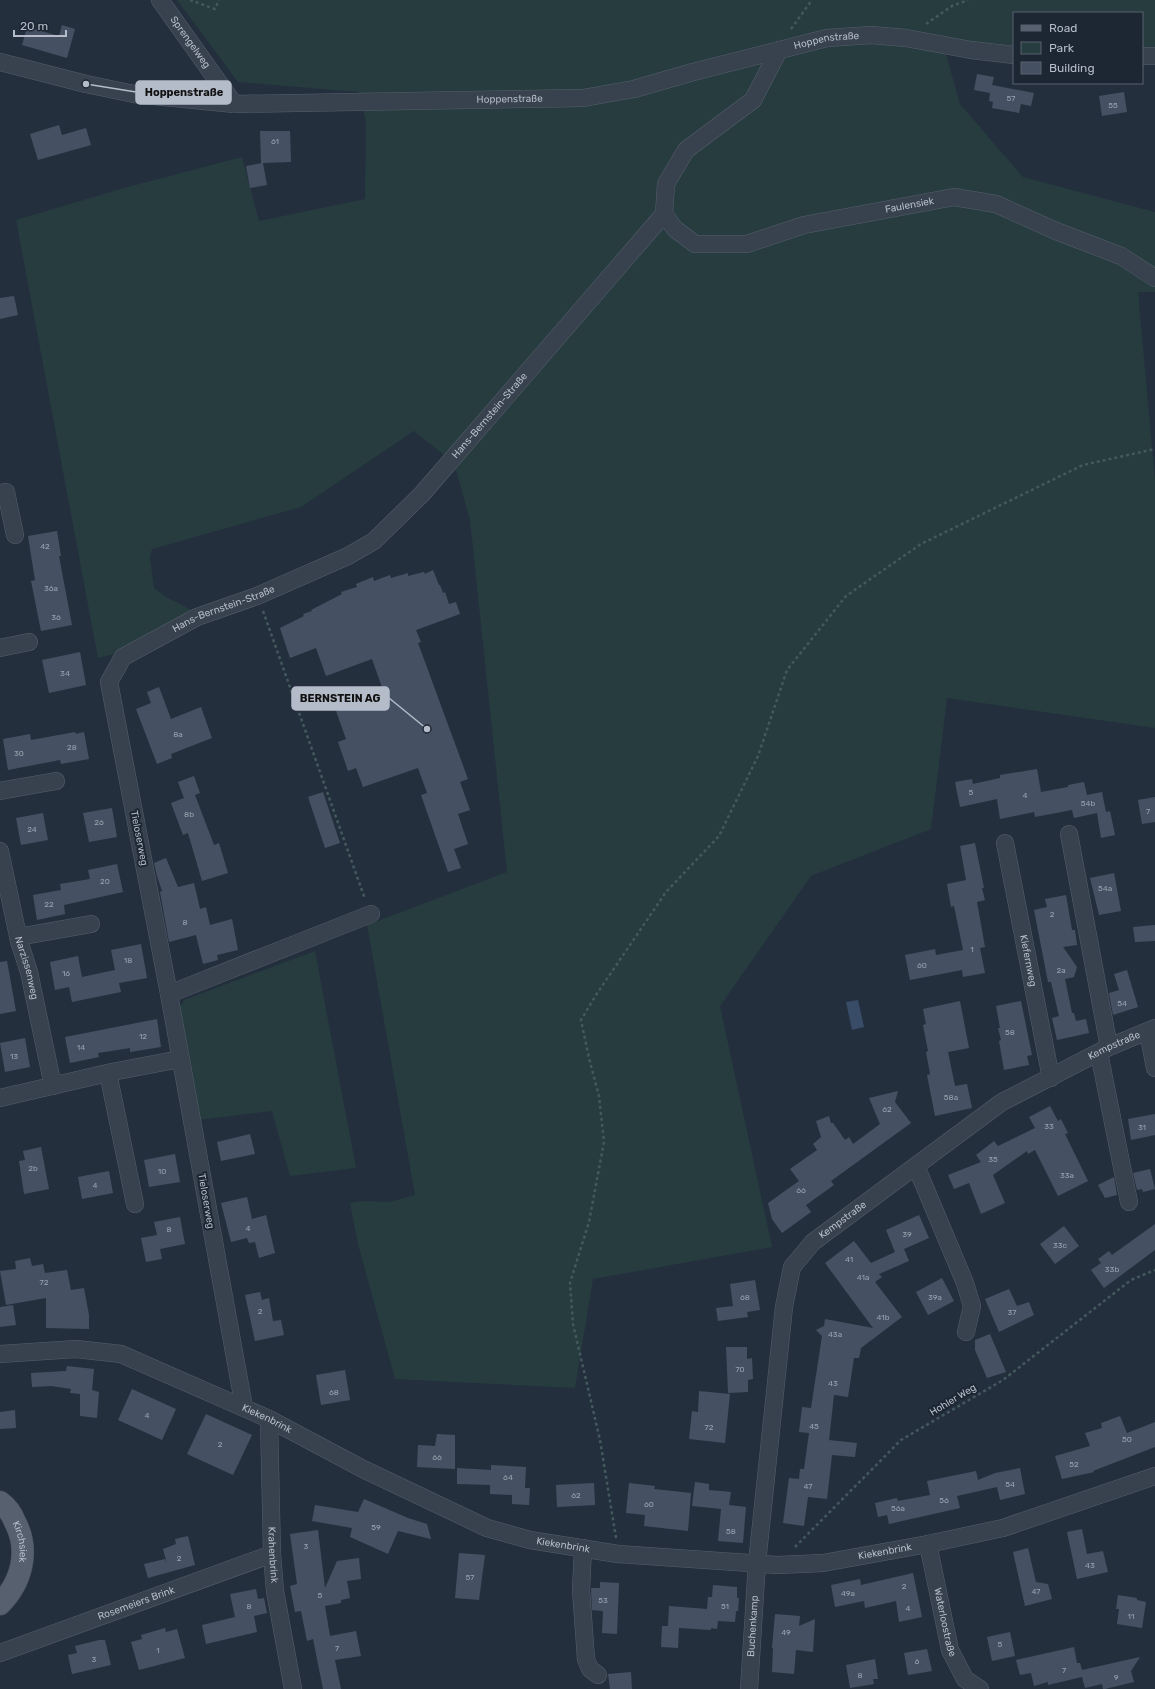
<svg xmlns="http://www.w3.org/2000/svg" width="1155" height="1689" viewBox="0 0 1155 1689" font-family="Rubik,sans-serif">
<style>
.green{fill:#263c3f}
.water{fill:#394c67}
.building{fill:#455162}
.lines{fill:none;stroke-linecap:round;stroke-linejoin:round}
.minor-casing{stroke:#565f6c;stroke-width:18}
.major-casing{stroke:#414a57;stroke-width:23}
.path{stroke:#44595c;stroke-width:2.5;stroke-dasharray:3 3;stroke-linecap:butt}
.minor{stroke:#38414e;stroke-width:17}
.major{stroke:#56606e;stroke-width:22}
.labels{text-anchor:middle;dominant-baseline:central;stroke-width:4;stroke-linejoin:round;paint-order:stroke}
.number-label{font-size:8px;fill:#98a1af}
.street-label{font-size:10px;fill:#b4bcc9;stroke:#1d2633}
.leader{fill:none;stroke:#b4bcc9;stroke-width:1.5}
.callout-dot{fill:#b4bcc9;stroke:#1d2633;stroke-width:1.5}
.callout{fill:#b4bcc9;stroke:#b4bcc9;stroke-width:1.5}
.callout-label{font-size:11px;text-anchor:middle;font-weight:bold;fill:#111}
</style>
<rect width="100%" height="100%" fill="#242f3e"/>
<g class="green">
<polygon points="177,0 1155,0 1155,53 1142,53 1142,13 1014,13 1014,51 942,40 960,104 1023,177 1155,212 1155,292 1138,292 1155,480 1155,728 947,698 931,829 811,876 720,1006 772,1247 593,1279 575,1388 395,1379 358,1244 350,1203 362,1201 390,1202 415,1195 367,925 507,872 470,520 454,463 414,431 301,507 152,549 150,557 154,588 166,597 199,614 122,652 98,658 16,220 124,188 242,157 259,221 365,199 366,121 358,92 238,82"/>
<polygon points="315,951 356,1168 290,1176 272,1111 198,1120 179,1009 184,1000"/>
</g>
<polygon class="water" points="858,1000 864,1027 852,1030 846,1002"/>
<g class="building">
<polygon points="62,25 75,29 67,58 22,45 27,27 59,36"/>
<polygon points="977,74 994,77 992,85 1034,93 1031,106 1021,104 1019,113 992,108 993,102 989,101 990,93 974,90"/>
<polygon points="1124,92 1127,112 1102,116 1099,96"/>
<polygon points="59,125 62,135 86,128 91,145 38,160 30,134"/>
<polygon points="260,131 290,131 291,162 263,163 267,185 250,188 246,166 262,163 261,163"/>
<polygon points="14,296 18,315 0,319 0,298"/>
<polygon points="57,531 61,556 59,556 72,625 41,631 31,581 35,580 28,536"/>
<polygon points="433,570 439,585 440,585 443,593 445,592 449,604 456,602 460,614 416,630 421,642 418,643 468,779 460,782 470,810 458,814 468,844 454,849 461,868 448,872 421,795 427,793 418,768 363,787 356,768 348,771 338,742 346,739 336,711 384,693 372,659 326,676 316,648 290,658 280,628 304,616 303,614 312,611 311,610 342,594 341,592 357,587 356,584 373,577 374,581 390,575 391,578 408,573 408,576 424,572 425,574"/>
<polygon points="80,652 86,685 49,693 42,660"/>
<polygon points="159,687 171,719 201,707 212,738 171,754 172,758 157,764 136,709 151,703 147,692"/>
<polygon points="75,732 76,734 84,732 89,759 61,764 60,760 8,770 3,739 30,734 31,740"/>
<polygon points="1037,769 1041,792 1068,787 1068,785 1084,782 1087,795 1102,792 1106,812 1110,811 1115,835 1101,838 1097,813 1074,818 1072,810 1035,817 1034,812 1000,819 997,799 960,807 955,782 972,779 973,784 1000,778 1000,775"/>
<polygon points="194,776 200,793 195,795 214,845 219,843 228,873 202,881 188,833 183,835 171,803 184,798 178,782"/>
<polygon points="323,792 340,843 325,848 308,797"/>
<polygon points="1155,797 1155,822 1142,824 1138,800"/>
<polygon points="112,808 117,837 89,842 83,813"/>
<polygon points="43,813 48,840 21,845 16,818"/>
<polygon points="975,843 984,888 982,888 985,900 977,902 985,947 980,948 985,973 963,977 962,970 910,980 905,955 935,949 936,955 963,950 954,906 951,907 947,884 966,880 960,846"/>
<polygon points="166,858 178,887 194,883 200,909 206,907 210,925 232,919 238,950 217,955 218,960 203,964 196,935 169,942 160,892 162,891 157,876 154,863"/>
<polygon points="117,864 123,892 64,905 65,914 37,920 33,895 61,890 60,884 90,879 88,870"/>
<polygon points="1114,873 1121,911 1099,915 1090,878"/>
<polygon points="1066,895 1072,930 1075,930 1077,945 1063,947 1077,967 1074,977 1065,979 1072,1013 1074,1013 1076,1021 1086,1019 1089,1033 1057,1040 1052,1018 1059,1016 1051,982 1048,982 1034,910 1047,907 1045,899"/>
<polygon points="1155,925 1155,941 1135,942 1133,927"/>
<polygon points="141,944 147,978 119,983 121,992 72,1002 69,987 55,990 50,962 78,956 82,977 115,970 111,950"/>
<polygon points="7,961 16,1011 0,1014 0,962"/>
<polygon points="1127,970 1138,1007 1113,1015 1109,993 1119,990 1114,974"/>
<polygon points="960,1001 969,1048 948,1052 955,1086 967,1084 972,1108 935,1116 927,1075 930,1074 926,1052 928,1051 923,1025 926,1024 923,1009"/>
<polygon points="1021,1001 1032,1055 1027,1056 1029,1065 1004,1070 999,1041 1001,1040 998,1028 1000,1028 996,1006"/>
<polygon points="157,1019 161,1047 130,1052 130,1048 98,1053 99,1057 70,1063 65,1037"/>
<polygon points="25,1038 30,1067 5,1072 0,1043"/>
<polygon points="898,1091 895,1102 911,1123 831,1181 834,1185 806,1205 811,1212 782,1233 772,1219 768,1203 799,1181 790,1169 817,1150 813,1144 821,1137 816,1121 829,1116 831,1123 833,1123 845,1140 849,1137 853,1144 880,1124 869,1098"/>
<polygon points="1050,1106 1058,1121 1061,1119 1068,1133 1065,1134 1088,1181 1058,1196 1035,1150 1028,1154 1027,1151 993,1175 1005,1203 981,1214 969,1183 954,1189 948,1175 981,1162 976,1155 994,1141 998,1146 1035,1128 1029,1117"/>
<polygon points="1155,1114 1155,1135 1131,1140 1128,1119"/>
<polygon points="250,1134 255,1154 221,1161 217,1142"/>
<polygon points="41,1147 49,1189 24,1194 19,1161 25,1160 23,1151"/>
<polygon points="175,1154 180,1182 149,1187 144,1160"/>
<polygon points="1150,1169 1155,1189 1143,1192 1142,1189 1137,1190 1133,1173"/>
<polygon points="109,1171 113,1193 82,1199 78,1177"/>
<polygon points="1114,1177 1117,1195 1105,1198 1098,1185"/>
<polygon points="247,1197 252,1219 266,1215 275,1253 259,1258 255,1242 249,1243 247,1238 231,1242 221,1203"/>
<polygon points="919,1215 929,1238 904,1249 909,1261 879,1274 882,1277 875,1282 902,1317 861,1348 859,1358 854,1358 848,1397 834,1395 829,1440 857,1443 855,1457 832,1455 827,1499 808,1497 804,1526 783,1523 789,1478 799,1479 800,1469 804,1469 809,1433 799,1432 802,1407 811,1408 822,1336 816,1330 824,1326 825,1319 873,1328 825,1263 854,1241 871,1263 895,1252 886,1230"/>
<polygon points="180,1217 185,1244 160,1249 162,1259 146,1262 141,1238 157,1235 154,1222"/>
<polygon points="1155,1224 1155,1250 1104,1288 1091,1270 1101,1263 1098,1259 1109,1251 1112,1255"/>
<polygon points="1064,1226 1079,1246 1055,1264 1040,1244"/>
<polygon points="30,1258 32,1266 43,1264 45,1273 67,1270 71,1290 84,1288 89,1315 89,1329 46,1328 46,1298 6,1305 0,1271 16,1269 15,1261"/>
<polygon points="942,1278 954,1301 928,1315 916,1292"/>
<polygon points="755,1280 760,1310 747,1312 748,1317 718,1321 716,1308 733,1306 730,1284"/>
<polygon points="1009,1289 1017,1306 1029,1302 1034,1315 999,1332 985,1299"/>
<polygon points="260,1292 262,1300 269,1298 273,1321 281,1320 284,1335 255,1341 245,1295"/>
<polygon points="13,1305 16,1325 0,1327 0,1307"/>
<polygon points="990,1334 1006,1372 987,1378 975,1350 975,1340"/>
<polygon points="726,1347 747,1347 747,1359 752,1358 753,1379 748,1380 748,1392 728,1393"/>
<polygon points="67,1366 94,1369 92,1390 99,1392 97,1418 80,1416 80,1394 70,1393 71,1389 51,1386 32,1387 31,1373 66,1371"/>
<polygon points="345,1370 350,1400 321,1405 316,1375"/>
<polygon points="132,1389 176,1409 162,1440 118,1420"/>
<polygon points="699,1391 730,1394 725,1443 689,1439 692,1411 698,1412"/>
<polygon points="15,1410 16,1428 0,1429 0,1412"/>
<polygon points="206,1414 252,1435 233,1475 187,1454"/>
<polygon points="1120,1416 1127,1433 1155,1422 1155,1447 1093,1471 1094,1472 1062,1479 1055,1456 1090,1446 1085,1433 1102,1428 1101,1423"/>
<polygon points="437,1434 455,1435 455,1469 417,1467 418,1445 435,1446"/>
<polygon points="491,1465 526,1467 525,1488 530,1488 529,1505 512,1504 512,1495 490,1494 490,1485 457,1484 457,1468 491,1470"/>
<polygon points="1020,1468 1025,1494 1000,1500 997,1487 957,1496 960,1508 889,1524 887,1515 878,1517 875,1503 897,1498 898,1501 930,1495 927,1481 976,1471 978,1480 995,1473"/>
<polygon points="695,1482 709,1484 709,1490 731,1492 729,1505 746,1507 743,1543 718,1541 721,1509 692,1506"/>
<polygon points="594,1483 595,1505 557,1507 556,1485"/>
<polygon points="629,1483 655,1486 654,1489 691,1493 688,1531 644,1526 645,1515 626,1513"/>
<polygon points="364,1499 408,1518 427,1524 431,1539 398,1531 388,1554 350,1537 352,1528 312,1521 315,1505 358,1512"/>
<polygon points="1082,1529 1087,1554 1103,1551 1108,1572 1077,1579 1067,1532"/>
<polygon points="318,1530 325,1588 337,1561 359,1558 361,1579 347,1581 350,1598 341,1600 341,1603 325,1606 330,1636 356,1631 361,1656 335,1660 341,1689 323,1689 313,1639 307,1641 301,1611 295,1612 290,1586 297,1584 290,1534"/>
<polygon points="188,1536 195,1565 148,1578 144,1564 165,1559 167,1564 163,1549 176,1544 175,1539"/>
<polygon points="1028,1548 1036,1582 1048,1584 1052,1599 1025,1606 1013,1552"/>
<polygon points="459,1553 485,1555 479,1600 455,1598"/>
<polygon points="913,1573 922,1617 899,1622 896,1601 865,1608 864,1601 835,1607 831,1585 860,1579 861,1585"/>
<polygon points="600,1582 619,1583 617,1634 602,1633 603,1611 592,1610 591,1588 600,1588"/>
<polygon points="713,1585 737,1587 737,1598 739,1598 738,1611 736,1611 735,1622 718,1621 717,1629 711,1628 711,1630 679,1628 678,1648 661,1647 662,1626 668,1626 669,1606 707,1609 708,1597 712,1597"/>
<polygon points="256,1589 258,1599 264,1598 267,1613 254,1616 257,1632 206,1644 202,1625 235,1617 230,1594"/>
<polygon points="1118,1595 1137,1598 1137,1600 1146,1602 1142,1628 1117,1624 1119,1609 1116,1609"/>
<polygon points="775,1614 800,1616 799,1626 815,1619 813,1652 796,1650 794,1674 772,1672 773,1648 772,1648"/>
<polygon points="165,1628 166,1632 177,1629 185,1658 139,1670 131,1642 142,1639 141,1635"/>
<polygon points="1010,1632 1015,1656 992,1661 987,1637"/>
<polygon points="99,1640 105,1640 111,1665 72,1674 68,1655 77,1653 75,1646"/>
<polygon points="1074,1647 1077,1663 1080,1663 1082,1670 1140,1657 1131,1671 1134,1682 1105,1689 1103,1689 1102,1684 1085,1688 1082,1677 1048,1685 1048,1682 1034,1686 1031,1673 1020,1675 1016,1660"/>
<polygon points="927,1649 932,1671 908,1675 904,1653"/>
<polygon points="875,1659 878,1679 873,1679 874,1684 850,1688 846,1665"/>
<polygon points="631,1672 632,1689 610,1689 608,1674"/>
</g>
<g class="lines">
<defs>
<g id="minor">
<path id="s1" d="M160 0 234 104"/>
<polyline points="1142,56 1155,56"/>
<path id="s2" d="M0 62 86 84 134 94 234 104 583 98 634 89 693 72 827 38 871 35 906 38 971 50 1014 55"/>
<path id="s3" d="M664 214 675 229 695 244H747L804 225 954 197 996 204 1056 231 1121 256 1155 278"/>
<polyline points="0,493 6,492 15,535"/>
<polyline points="0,648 29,642"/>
<polyline points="0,791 56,781"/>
<polyline points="1069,834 1109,1047"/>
<path id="s4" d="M1005 843 1051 1078"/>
<path id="s5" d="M0 851 19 941 29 972 53 1086"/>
<polyline points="18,937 91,924"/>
<polyline points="169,994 371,914"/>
<polyline points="1148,1031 1155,1068"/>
<polyline points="1099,1053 1129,1202"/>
<polyline points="108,1073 135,1204"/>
<polyline points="0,1098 112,1072 180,1059"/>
<polyline points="916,1166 965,1283 972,1306 966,1332"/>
<path id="s6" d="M0 1354 76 1349 121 1354 269 1419 363 1469 487 1528 530 1540 618 1554 778 1565 823 1563 928 1544 1003 1528 1155 1476"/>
<path id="s7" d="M244 1407 169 994 109 682 123 657 197 617 257 596 348 556 374 541 422 494 664 214 666 184 686 150 753 100 779 50"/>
<path id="s8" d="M269 1419 272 1554 275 1591 293 1689"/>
<path id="s9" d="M928 1544 950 1650 965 1679 980 1689"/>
<polyline points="583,1548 581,1590 586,1659 590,1669 598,1675"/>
<path id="s10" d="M0 1653 272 1554"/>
<path id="s11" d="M749 1689 757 1563 784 1307 792 1267 813 1242 1002 1102 1109 1047 1155 1028"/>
</g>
<g id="major">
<path id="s12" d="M0 1502C7 1507 12 1514 15 1522 30 1550 22 1582 0 1604"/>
</g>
</defs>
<use href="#minor" class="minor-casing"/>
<use href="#major" class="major-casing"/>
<g class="path">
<polyline points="190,0 215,9 219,0"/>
<polyline points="926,24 952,6 968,0"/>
<polyline points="791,29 812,0"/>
<polyline points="263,611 365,899"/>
<polyline points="616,1538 600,1440 573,1324 570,1283 589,1222 604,1142 599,1096 589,1058 581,1020 596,995 666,892 719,836 758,756 787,670 846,596 921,544 1083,465 1155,449"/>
<polyline points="795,1547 901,1440 1003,1380 1131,1280 1155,1270"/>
</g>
<use href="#minor" class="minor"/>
<use href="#major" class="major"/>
</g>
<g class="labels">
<g class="number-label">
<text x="1011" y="98">57</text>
<text x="1113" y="105">55</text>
<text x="275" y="141">61</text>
<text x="45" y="546">42</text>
<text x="51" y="588">36a</text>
<text x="56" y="617">36</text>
<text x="65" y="673">34</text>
<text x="178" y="734">8a</text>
<text x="72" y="747">28</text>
<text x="19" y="753">30</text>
<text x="971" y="792">5</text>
<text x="1025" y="795">4</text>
<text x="1088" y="803">54b</text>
<text x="1148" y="811">7</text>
<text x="189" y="814">8b</text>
<text x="99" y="822">26</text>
<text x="32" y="829">24</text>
<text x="105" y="881">20</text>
<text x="1105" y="888">54a</text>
<text x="49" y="904">22</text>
<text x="1052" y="914">2</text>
<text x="185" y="922">8</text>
<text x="972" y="949">1</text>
<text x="128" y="960">18</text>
<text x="922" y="965">60</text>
<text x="1061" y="970">2a</text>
<text x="66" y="973">16</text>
<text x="1122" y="1003">54</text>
<text x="1010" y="1032">58</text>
<text x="143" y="1036">12</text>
<text x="81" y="1047">14</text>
<text x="14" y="1056">13</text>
<text x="951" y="1097">58a</text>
<text x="887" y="1109">62</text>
<text x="1049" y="1126">33</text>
<text x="1142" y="1127">31</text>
<text x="993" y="1159">35</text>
<text x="33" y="1168">2b</text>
<text x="162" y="1171">10</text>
<text x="1067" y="1175">33a</text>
<text x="95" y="1185">4</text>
<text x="801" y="1190">66</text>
<text x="248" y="1228">4</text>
<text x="169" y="1229">8</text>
<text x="907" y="1234">39</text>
<text x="1060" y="1245">33c</text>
<text x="849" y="1259">41</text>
<text x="1112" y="1269">33b</text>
<text x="863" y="1277">41a</text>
<text x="44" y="1282">72</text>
<text x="745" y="1297">68</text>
<text x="935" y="1297">39a</text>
<text x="260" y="1311">2</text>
<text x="1012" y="1312">37</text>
<text x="883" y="1317">41b</text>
<text x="835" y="1334">43a</text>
<text x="740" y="1369">70</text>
<text x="833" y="1383">43</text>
<text x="334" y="1392">68</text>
<text x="147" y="1415">4</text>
<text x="814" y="1426">45</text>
<text x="709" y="1427">72</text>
<text x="1127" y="1439">50</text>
<text x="220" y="1444">2</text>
<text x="437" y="1457">66</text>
<text x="1074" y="1464">52</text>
<text x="508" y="1477">64</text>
<text x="1010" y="1484">54</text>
<text x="808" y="1486">47</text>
<text x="576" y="1495">62</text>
<text x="944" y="1500">56</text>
<text x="649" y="1504">60</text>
<text x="898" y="1508">56a</text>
<text x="376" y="1527">59</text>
<text x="731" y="1531">58</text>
<text x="306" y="1546">3</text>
<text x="179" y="1558">2</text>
<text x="1090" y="1565">43</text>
<text x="470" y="1577">57</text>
<text x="904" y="1586">2</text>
<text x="1036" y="1591">47</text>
<text x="848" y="1593">49a</text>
<text x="320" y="1595">5</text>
<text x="603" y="1600">53</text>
<text x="249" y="1606">8</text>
<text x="725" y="1606">51</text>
<text x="908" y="1608">4</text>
<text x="1131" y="1616">11</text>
<text x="786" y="1632">49</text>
<text x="1000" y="1644">5</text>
<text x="337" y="1648">7</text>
<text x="158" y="1650">1</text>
<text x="94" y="1659">3</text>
<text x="917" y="1661">6</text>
<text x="1064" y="1670">7</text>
<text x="860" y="1675">8</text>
<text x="1116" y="1677">9</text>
</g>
<g class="street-label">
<text stroke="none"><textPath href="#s1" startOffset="52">Sprengelweg</textPath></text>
<text stroke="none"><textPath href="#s2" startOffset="838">Hoppenstraße</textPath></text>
<text stroke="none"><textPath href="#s2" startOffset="514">Hoppenstraße</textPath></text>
<text stroke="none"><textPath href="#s3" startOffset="263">Faulensiek</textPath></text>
<text stroke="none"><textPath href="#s7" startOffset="1214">Hans-Bernstein-Straße</textPath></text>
<text stroke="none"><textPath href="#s7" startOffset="878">Hans-Bernstein-Straße</textPath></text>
<text transform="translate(139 838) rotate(79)">Tieloserweg</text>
<text stroke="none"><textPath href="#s4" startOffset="120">Kiefernweg</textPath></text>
<text stroke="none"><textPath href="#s5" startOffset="120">Narzissenweg</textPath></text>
<text stroke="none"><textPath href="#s11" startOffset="818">Kempstraße</textPath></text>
<text transform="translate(206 1201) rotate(80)">Tieloserweg</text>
<text stroke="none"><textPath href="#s11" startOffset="494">Kempstraße</textPath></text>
<text transform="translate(953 1400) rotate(-31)">Hohler Weg</text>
<text stroke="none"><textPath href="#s6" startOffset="281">Kiekenbrink</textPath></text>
<text stroke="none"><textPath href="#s12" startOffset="46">Kirchsiek</textPath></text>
<text stroke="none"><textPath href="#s6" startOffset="605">Kiekenbrink</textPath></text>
<text stroke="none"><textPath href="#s6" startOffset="929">Kiekenbrink</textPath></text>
<text stroke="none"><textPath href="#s8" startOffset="136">Krahenbrink</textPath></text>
<text stroke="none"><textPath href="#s10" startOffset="145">Rosemeiers Brink</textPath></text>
<text stroke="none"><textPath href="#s9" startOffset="80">Waterloostraße</textPath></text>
<text stroke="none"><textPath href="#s11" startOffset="63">Buchenkamp</textPath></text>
</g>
</g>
<path class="leader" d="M86 84L136 92M427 729L389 698"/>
<g class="callout-dot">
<circle cx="86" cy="84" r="4"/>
<circle cx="427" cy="729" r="4"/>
</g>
<g class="callout">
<rect x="136" y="81" width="95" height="23" rx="4"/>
<rect x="292" y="687" width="97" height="23" rx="4"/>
</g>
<g class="callout-label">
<text x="184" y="96">Hoppenstraße</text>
<text x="340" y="702">BERNSTEIN AG</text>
</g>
<rect x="1013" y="12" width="130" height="72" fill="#1d2633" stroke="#59626f"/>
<rect x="1021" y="25" width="20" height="6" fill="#56606e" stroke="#59626f"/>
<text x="1049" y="32" font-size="12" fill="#b4bcc9">Road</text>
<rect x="1021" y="42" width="20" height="12" fill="#263c3f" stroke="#59626f"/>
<text x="1049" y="52" font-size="12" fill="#b4bcc9">Park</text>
<rect x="1021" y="62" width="20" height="12" fill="#455162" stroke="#59626f"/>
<text x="1049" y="72" font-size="12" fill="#b4bcc9">Building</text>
<path d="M14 30v6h52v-6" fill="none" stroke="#b4bcc9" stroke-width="2"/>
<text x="20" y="30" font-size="12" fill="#b4bcc9" stroke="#1d2633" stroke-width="3" paint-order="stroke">20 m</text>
</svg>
